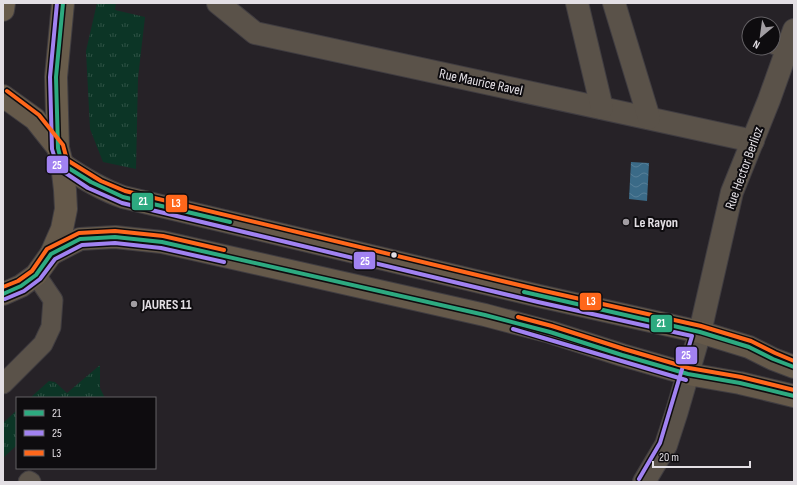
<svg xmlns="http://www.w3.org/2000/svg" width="797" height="485" viewBox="0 0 797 485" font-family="'Sofia Sans Condensed',sans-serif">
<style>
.grass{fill:url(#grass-tufts)}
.water{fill:url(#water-waves)}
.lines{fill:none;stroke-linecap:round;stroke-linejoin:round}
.service-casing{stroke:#403d41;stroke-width:21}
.minor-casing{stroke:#403d41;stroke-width:24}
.tertiary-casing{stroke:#403d41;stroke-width:24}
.primary-casing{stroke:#403d41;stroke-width:24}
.trunk-casing{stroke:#403d41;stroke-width:24}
.service{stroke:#5a5249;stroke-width:19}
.minor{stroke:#5a5249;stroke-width:22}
.tertiary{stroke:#5a5249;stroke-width:22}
.primary{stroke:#65594a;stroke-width:22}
.trunk{stroke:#685c4b;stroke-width:22}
.bus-1-casing{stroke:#0e0c0f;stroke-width:7}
.bus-2-casing{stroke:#0e0c0f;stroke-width:7}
.bus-3-casing{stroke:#0e0c0f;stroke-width:7}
.bus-1{stroke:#2daa80;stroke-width:4}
.bus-2{stroke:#a182f1;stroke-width:4}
.bus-3{stroke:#ff671b;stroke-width:4}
.poi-dot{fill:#a19da2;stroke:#0e0c0f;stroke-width:1.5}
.bus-dot{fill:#e3dfe4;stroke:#0e0c0f;stroke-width:1.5}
.labels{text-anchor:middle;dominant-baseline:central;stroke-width:4;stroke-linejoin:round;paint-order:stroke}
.street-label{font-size:14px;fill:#e3dfe4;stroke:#0e0c0f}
.poi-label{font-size:14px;font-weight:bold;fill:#e3dfe4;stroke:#0e0c0f;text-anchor:start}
.line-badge{stroke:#0e0c0f;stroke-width:1.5}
.badge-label{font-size:11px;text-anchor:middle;font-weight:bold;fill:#fff}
</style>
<defs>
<pattern id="grass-tufts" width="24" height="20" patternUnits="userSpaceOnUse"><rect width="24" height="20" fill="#0c3526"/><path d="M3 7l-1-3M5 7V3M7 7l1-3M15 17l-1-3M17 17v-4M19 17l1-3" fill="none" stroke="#2f5245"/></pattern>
<pattern id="water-waves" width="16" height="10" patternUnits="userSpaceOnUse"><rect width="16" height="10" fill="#3a6a87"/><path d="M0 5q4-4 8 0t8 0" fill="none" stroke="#567f98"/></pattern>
</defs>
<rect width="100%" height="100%" fill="#262227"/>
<g class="grass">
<polygon points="97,3 116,3 115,10 145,17 138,78 136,169 103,162 90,129 86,51"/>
<polygon points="100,365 100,388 105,398 30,398 49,381 55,382 67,393"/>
<polygon points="17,410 17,445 3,458 3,423"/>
</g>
<polygon class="water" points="631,162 649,163 647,201 629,199"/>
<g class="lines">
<defs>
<g id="service">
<polyline points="773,44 787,49"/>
<polyline points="3,384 43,344 51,327 53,300 36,275"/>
<polyline points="28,482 29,481 31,482"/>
</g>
<g id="minor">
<polyline points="218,3 255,33 753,141"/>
<polyline points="577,3 602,108"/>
<polyline points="614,3 649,118"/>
<polyline points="700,332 732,192 769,100 794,30"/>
</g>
<polyline id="tertiary" points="644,482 666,445 677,411 700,332"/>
<g id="primary">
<polyline points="3,96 35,119 58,148 62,164 65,190 66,209 62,229 51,254 36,275 21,286 3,294"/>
<path d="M62 164C81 177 100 189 123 197L539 296 700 332 749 347 773 359 794 367"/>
<polyline points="51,254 80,239 115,237 162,242 485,315 550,332 622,355 688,374 740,383 794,396"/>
</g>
<g id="trunk">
<polyline points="3,10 4,3"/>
<polyline points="58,148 56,77 63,3"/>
</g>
</defs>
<use href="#service" class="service-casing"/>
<use href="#minor" class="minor-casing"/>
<use href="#tertiary" class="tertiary-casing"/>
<use href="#primary" class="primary-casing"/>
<use href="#trunk" class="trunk-casing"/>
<use href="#service" class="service"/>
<use href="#minor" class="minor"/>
<use href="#tertiary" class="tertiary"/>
<use href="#primary" class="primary"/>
<use href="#trunk" class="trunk"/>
<defs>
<g id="bus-1">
<polyline points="62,164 91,182 123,197 230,222"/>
<polyline points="62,164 58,148 56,77 63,3"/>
<polyline points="524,292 700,332 749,347 773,359 794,367"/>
<polyline points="3,294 21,286 36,275 51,254 80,239 115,237 162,242 485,315 550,332 622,355 688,374 740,383 794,396"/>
</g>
<g id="bus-2">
<polyline points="57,3 50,77 52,149 58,168 88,188 122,203 538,302 692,336 660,443 639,479"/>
<polyline points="5,299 24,291 40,279 55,259 82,245 115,243 161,248 224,262"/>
<polyline points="513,329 686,380"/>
</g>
<g id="bus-3">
<polyline points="7,91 39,115 63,145 67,160 101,181 125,191 540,290 701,326 751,341 775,353 794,361"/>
<polyline points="3,287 18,281 32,271 47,249 79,233 115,231 163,236 224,250"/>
<polyline points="518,317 552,326 624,349 689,368 741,377 794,390"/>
</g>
</defs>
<use href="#bus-1" class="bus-1-casing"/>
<use href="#bus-2" class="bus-2-casing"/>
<use href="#bus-3" class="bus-3-casing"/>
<use href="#bus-1" class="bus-1"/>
<use href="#bus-2" class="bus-2"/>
<use href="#bus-3" class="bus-3"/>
</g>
<g class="poi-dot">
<circle cx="626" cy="222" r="4"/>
<circle cx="134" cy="304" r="4"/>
</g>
<circle class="bus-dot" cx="394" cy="255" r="3.5"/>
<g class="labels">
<g class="street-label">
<text transform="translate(481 82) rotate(12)">Rue Maurice Ravel</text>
<text transform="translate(744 168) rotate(-70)">Rue Hector Berlioz</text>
</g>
<g class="poi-label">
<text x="634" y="222">Le Rayon</text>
<text x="142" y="304">JAURES 11</text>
</g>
</g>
<g class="line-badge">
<rect x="46" y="155" width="23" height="19" rx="4" fill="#a182f1"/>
<rect x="131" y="192" width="23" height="19" rx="4" fill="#2daa80"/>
<rect x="165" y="194" width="23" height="19" rx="4" fill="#ff671b"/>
<rect x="353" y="251" width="23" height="19" rx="4" fill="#a182f1"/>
<rect x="579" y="292" width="23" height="19" rx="4" fill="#ff671b"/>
<rect x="650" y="314" width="23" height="19" rx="4" fill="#2daa80"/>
<rect x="675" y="346" width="23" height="19" rx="4" fill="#a182f1"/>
</g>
<g class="badge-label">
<text x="57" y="169">25</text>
<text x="143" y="205">21</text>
<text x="176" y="207">L3</text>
<text x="365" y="265">25</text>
<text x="591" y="305">L3</text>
<text x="661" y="327">21</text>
<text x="686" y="359">25</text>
</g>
<rect width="797" height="485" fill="none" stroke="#e3dfe4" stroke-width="8"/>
<rect x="16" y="397" width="140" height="72" fill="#0e0c0f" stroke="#636064"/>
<rect x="24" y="410" width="20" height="6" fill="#2daa80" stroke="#636064"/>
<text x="52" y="417" font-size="12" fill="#e3dfe4">21</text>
<rect x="24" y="430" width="20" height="6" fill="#a182f1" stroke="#636064"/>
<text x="52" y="437" font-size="12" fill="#e3dfe4">25</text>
<rect x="24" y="450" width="20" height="6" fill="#ff671b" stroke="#636064"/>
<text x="52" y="457" font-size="12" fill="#e3dfe4">L3</text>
<g transform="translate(761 36) rotate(209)"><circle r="19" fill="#0e0c0f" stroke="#636064"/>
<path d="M0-3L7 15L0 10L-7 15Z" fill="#a19da2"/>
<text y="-6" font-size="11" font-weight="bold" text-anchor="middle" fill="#e3dfe4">N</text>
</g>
<path d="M653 461v6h97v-6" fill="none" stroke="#e3dfe4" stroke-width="2"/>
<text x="659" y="461" font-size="12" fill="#e3dfe4" stroke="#0e0c0f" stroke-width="3" paint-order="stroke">20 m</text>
</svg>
